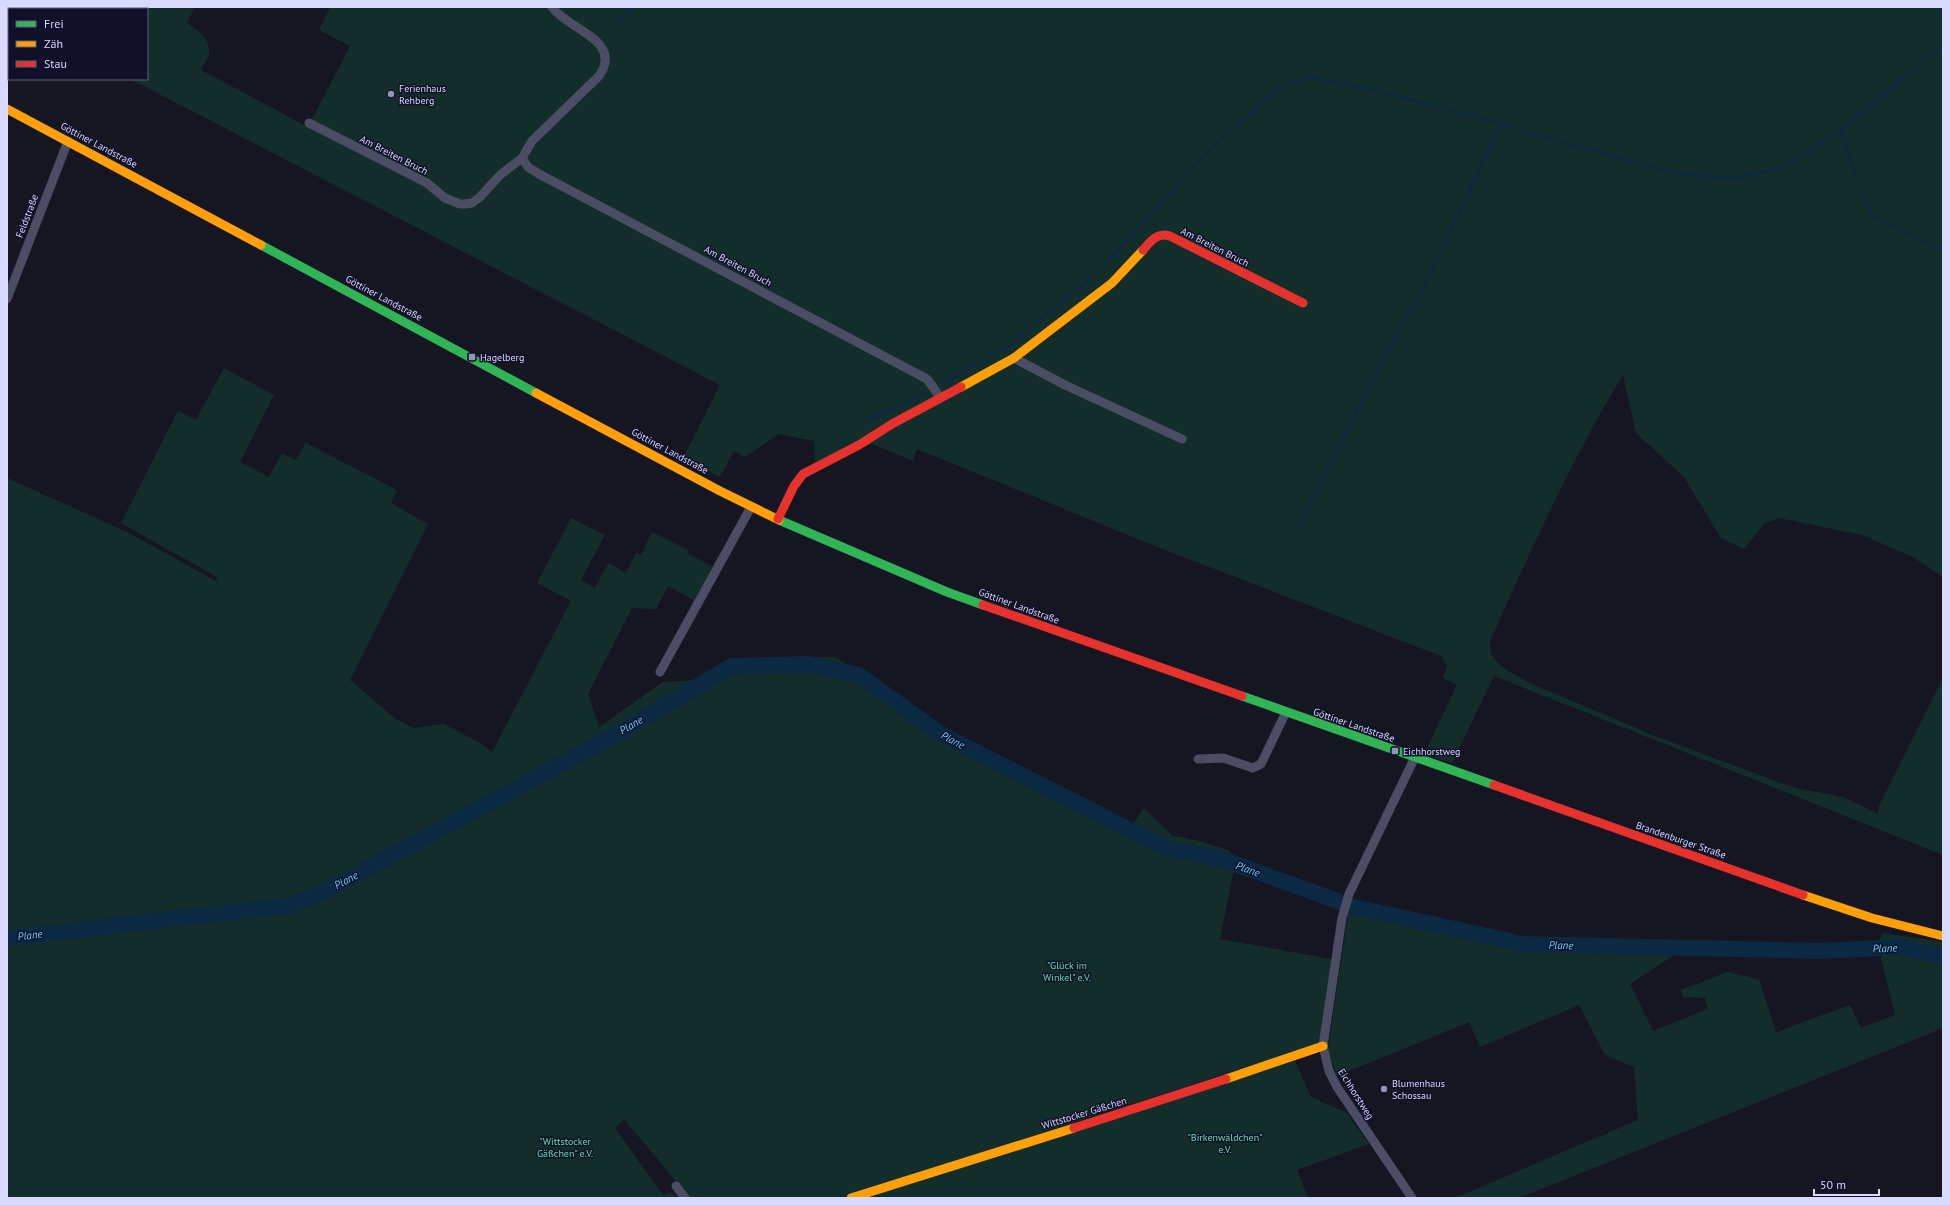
<svg xmlns="http://www.w3.org/2000/svg" width="1950" height="1205" viewBox="0 0 1950 1205" font-family="'PT Sans',sans-serif">
<style>
.green{fill:#132e2a}
.lines{fill:none;stroke-linecap:round;stroke-linejoin:round}
.stream{stroke:#0b2943;stroke-width:2.5}
.river{stroke:#0b2943;stroke-width:16}
.street{stroke:#4a4d63;stroke-width:9}
.fast{stroke:#30b455;stroke-width:9}
.slow{stroke:#ff9f0a;stroke-width:9}
.jam{stroke:#e5322d;stroke-width:9}
.poi-dot{fill:#9395b2;stroke:#101028;stroke-width:1.5}
.labels{text-anchor:middle;dominant-baseline:central;stroke-width:3;stroke-linejoin:round;paint-order:stroke}
.poi-label{font-size:10px;fill:#d7d9ff;stroke:#101028;text-anchor:start}
.street-label{font-size:10px;fill:#d7d9ff;stroke:#101028}
.park-label{font-size:10px;fill:#61e0a9;stroke:#101028}
.water-label{font-size:11px;font-style:italic;fill:#65d4ff;stroke:#101028}
</style>
<rect width="100%" height="100%" fill="#161622"/>
<g class="green">
<polygon points="7,7 79,7 83,9 9,9 9,16 7,15"/>
<path d="M101 7H195L187 23C196 29 211 39 209 53 209 58 203 65 201 70L308 127 350 46 319 30 330 7H1943V577L1911 556 1862 535 1779 518 1764 524 1744 549 1721 538 1684 477 1636 433 1623 375C1571 460 1531 550 1490 641L1491 654 1498 663 1508 671 1532 684 1655 736 1795 788 1843 797 1878 814 1879 806 1943 678V855L1494 676 1452 763 1424 754 1457 685 1443 678 1447 666 1441 656 1165 550 917 449 913 461 872 444 815 463 814 441 779 434 745 457 734 451 720 477 683 458 720 385 130 79H147V9H100Z"/>
<polygon points="224,368 274,395 240,462 269,477 282,453 296,460 306,443 397,490 391,503 428,524 350,680 396,719 414,728 444,724 480,743 492,752 571,601 537,583 571,518 605,535 581,580 595,588 608,563 626,573 636,553 641,555 652,532 688,550 687,553 713,567 694,600 668,586 656,609 632,608 588,694 599,727 663,682 700,680 729,666 729,658 835,657 949,732 1032,778 1131,826 1144,808 1173,836 1196,840 1228,850 1236,859 1220,939 1331,959 1320,1043 840,1198 690,1198 624,1119 615,1128 663,1195 670,1192 679,1198 7,1198 7,939 292,906 325,892 292,904 7,937 7,478 127,532 216,581 217,577 121,523 178,411 196,420"/>
<polygon points="1351,903 1524,944 1691,944 1630,984 1653,1031 1708,1009 1705,998 1683,997 1681,990 1727,972 1759,979 1776,1032 1850,1005 1861,1028 1895,1015 1878,945 1882,933 1943,942 1943,1028 1519,1198 1455,1198 1638,1120 1634,1067 1605,1055 1579,1005 1480,1047 1469,1022 1337,1076 1328,1049 1349,908"/>
<polygon points="1295,1061 1311,1097 1346,1112 1369,1144 1297,1170 1308,1198 861,1198"/>
</g>
<g class="lines">
<g class="stream">
<polyline points="617,22 637,7"/>
<polyline points="1522,131 1678,174 1734,178 1782,168 1840,131"/>
<polyline points="1856,176 1840,131 1943,45"/>
<polyline points="1861,190 1873,216 1943,251"/>
<polyline points="1104,266 1207,152 1280,87 1309,77 1364,88 1501,123 1514,128"/>
<polyline points="942,383 1005,348 1093,277"/>
<polyline points="865,422 925,393"/>
<polyline points="1297,528 1391,344 1425,286 1501,123"/>
</g>
<polyline class="river" points="7,938 292,905 324,892 615,735 732,666 808,664 859,675 939,733 1165,848 1222,859 1354,907 1524,944 1820,951 1901,947 1943,956"/>
<g class="street">
<path d="M309 123 427 183 445 198 460 204H465L472 203 480 197 500 175 522 158 532 141 599 76C624 40 568 30 552 7"/>
<polyline points="522,158 528,167 539,174 927,379 940,397"/>
<polyline points="7,299 68,141"/>
<polyline points="1014,358 1065,385 1182,439"/>
<polyline points="660,672 751,507"/>
<polyline points="1198,759 1223,758 1253,768 1261,764 1286,712"/>
<polyline points="676,1186 685,1198"/>
<polyline points="1412,1198 1337,1087 1329,1071 1323,1046 1342,918 1349,894 1415,757"/>
</g>
<g class="fast">
<polyline points="261,245 536,393"/>
<polyline points="779,520 947,592 983,605"/>
<polyline points="1242,696 1494,785"/>
</g>
<g class="slow">
<polyline points="7,109 261,245"/>
<polyline points="961,387 1014,358 1112,283 1143,250"/>
<polyline points="536,393 720,491 779,520"/>
<polyline points="1803,895 1872,918 1943,936"/>
<polyline points="1226,1079 1323,1046"/>
<polyline points="851,1198 1074,1128"/>
</g>
<g class="jam">
<path d="M1143 250C1151 241 1157 232 1170 236L1303 303"/>
<polyline points="778,519 794,486 803,474 859,445 892,424 961,387"/>
<polyline points="983,605 1242,696"/>
<polyline points="1494,785 1803,895"/>
<polyline points="1074,1128 1226,1079"/>
</g>
</g>
<g class="poi-dot">
<circle cx="391" cy="94" r="4"/>
<rect x="468" y="353" width="8" height="8" rx="2"/>
<rect x="1391" y="747" width="8" height="8" rx="2"/>
<circle cx="1384" cy="1089" r="4"/>
</g>
<g class="labels">
<g class="poi-label">
<text x="399" y="88">Ferienhaus<tspan x="399" dy="12">Rehberg</tspan></text>
<text x="480" y="357">Hagelberg</text>
<text x="1403" y="751">Eichhorstweg</text>
<text x="1392" y="1083">Blumenhaus<tspan x="1392" dy="12">Schossau</tspan></text>
</g>
<g class="street-label">
<text transform="translate(99 145) rotate(28)">Göttiner Landstraße</text>
<text transform="translate(394 155) rotate(27)">Am Breiten Bruch</text>
<text transform="translate(27 216) rotate(-69)">Feldstraße</text>
<text transform="translate(1215 247) rotate(27)">Am Breiten Bruch</text>
<text transform="translate(738 266) rotate(28)">Am Breiten Bruch</text>
<text transform="translate(384 298) rotate(28)">Göttiner Landstraße</text>
<text transform="translate(670 451) rotate(28)">Göttiner Landstraße</text>
<text transform="translate(1019 606) rotate(20)">Göttiner Landstraße</text>
<text transform="translate(1354 725) rotate(19)">Göttiner Landstraße</text>
<text transform="translate(1681 840) rotate(19)">Brandenburger Straße</text>
<text transform="translate(1356 1094) rotate(58)">Eichhorstweg</text>
<text transform="translate(1084 1113) rotate(-17)">Wittstocker Gäßchen</text>
</g>
<g class="park-label">
<text x="1067" y="965">"Glück im<tspan x="1067" dy="12">Winkel" e.V.</tspan></text>
<text x="1225" y="1137">"Birkenwäldchen"<tspan x="1225" dy="12">e.V.</tspan></text>
<text x="565" y="1141">"Wittstocker<tspan x="565" dy="12">Gäßchen" e.V.</tspan></text>
</g>
<g class="water-label">
<text transform="translate(631 725) rotate(-31)">Plane</text>
<text transform="translate(953 740) rotate(28)">Plane</text>
<text transform="translate(1248 869) rotate(20)">Plane</text>
<text transform="translate(346 880) rotate(-28)">Plane</text>
<text transform="translate(30 935) rotate(-7)">Plane</text>
<text transform="translate(1561 945) rotate(1)">Plane</text>
<text transform="translate(1885 948) rotate(-2)">Plane</text>
</g>
</g>
<rect width="1950" height="1205" fill="none" stroke="#d7d9ff" stroke-width="16"/>
<rect x="8" y="8" width="140" height="72" fill="#101028" stroke="#60607e"/>
<rect x="16" y="21" width="20" height="6" fill="#30b455" stroke="#60607e"/>
<text x="44" y="28" font-size="12" fill="#d7d9ff">Frei</text>
<rect x="16" y="41" width="20" height="6" fill="#ff9f0a" stroke="#60607e"/>
<text x="44" y="48" font-size="12" fill="#d7d9ff">Zäh</text>
<rect x="16" y="61" width="20" height="6" fill="#e5322d" stroke="#60607e"/>
<text x="44" y="68" font-size="12" fill="#d7d9ff">Stau</text>
<path d="M1814 1189v6h65v-6" fill="none" stroke="#d7d9ff" stroke-width="2"/>
<text x="1820" y="1189" font-size="12" fill="#d7d9ff" stroke="#101028" stroke-width="3" paint-order="stroke">50 m</text>
</svg>
